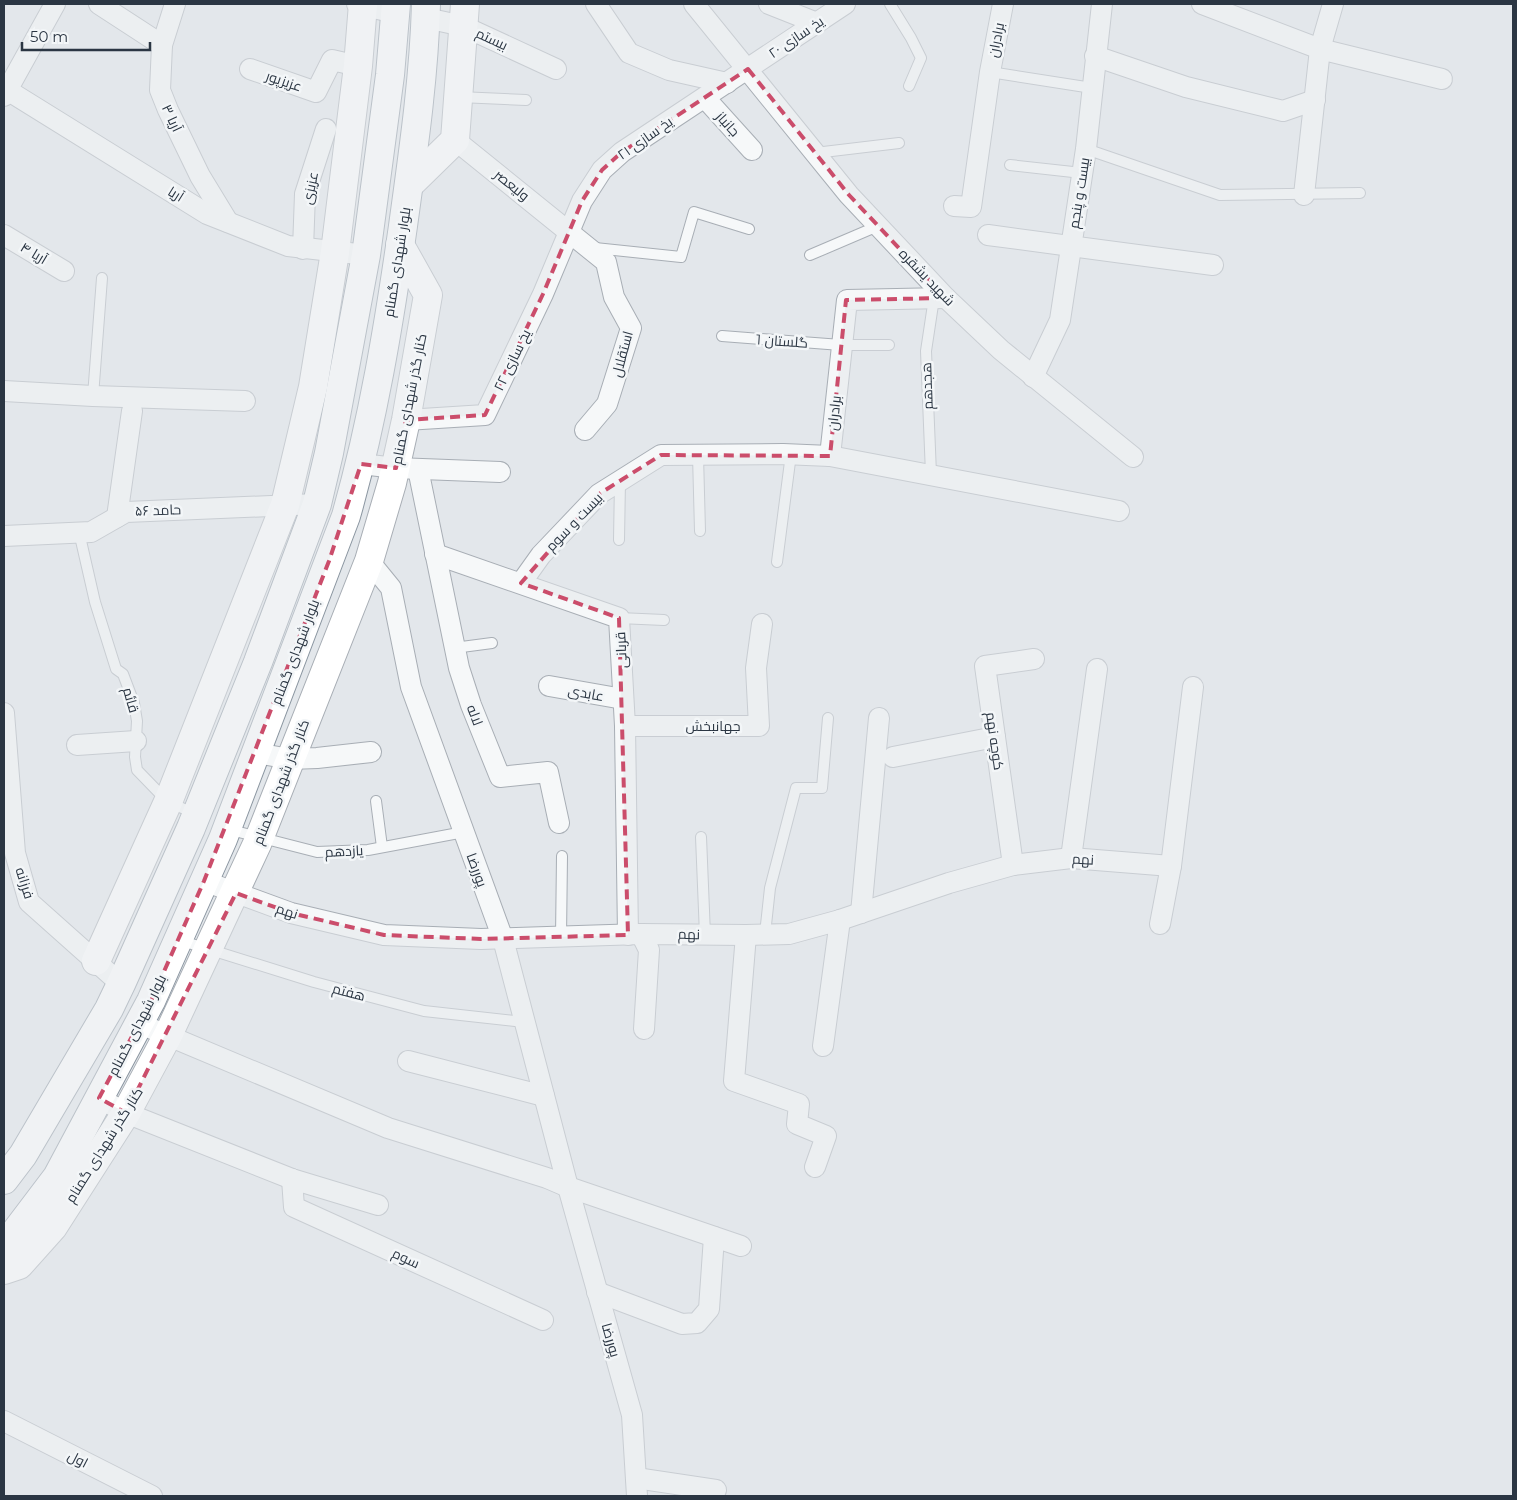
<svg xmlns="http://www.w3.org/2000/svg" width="1517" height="1500" viewBox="0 0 1517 1500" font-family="Montserrat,Cairo,sans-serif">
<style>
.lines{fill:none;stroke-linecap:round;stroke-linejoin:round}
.lane-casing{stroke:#a8aeb5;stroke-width:12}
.street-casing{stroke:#a8aeb5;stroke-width:22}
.secondary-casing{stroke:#a8aeb5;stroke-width:30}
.highway-casing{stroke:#8b96a1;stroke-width:30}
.lane{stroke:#f6f8f9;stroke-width:10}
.street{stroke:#f6f8f9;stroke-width:20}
.secondary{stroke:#fff;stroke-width:28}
.highway{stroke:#fff;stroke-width:28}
.marked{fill:none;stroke:#cb4d6b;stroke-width:4;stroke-dasharray:10 6;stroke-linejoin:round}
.labels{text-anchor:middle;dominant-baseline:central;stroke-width:5;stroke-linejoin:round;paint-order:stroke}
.street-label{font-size:14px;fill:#2b3643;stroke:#f3f6f8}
</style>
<rect width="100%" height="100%" fill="#e3e7eb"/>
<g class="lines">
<defs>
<g id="lane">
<polyline points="890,4 911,38 921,58 909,86"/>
<polyline points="990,72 1092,88"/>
<polyline points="459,97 526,100"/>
<polyline points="1086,149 1220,195 1360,193"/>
<polyline points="815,153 899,143"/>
<polyline points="1010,165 1082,173"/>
<polyline points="595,248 681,257 694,212 749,229"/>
<polyline points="810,255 878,226"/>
<polyline points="722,336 841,345 889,345"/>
<polyline points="93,396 102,278"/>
<polyline points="698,455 700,531"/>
<polyline points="931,474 926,351 934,298"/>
<polyline points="79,532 95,602 116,669 123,674 134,703 137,721 135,757 137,770 168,802 196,814"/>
<polyline points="619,540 620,481"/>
<polyline points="777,562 791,454"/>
<polyline points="619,618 664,620"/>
<polyline points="454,648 492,643"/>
<polyline points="376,801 382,847"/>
<polyline points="227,829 317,852 368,850 464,832"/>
<polyline points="701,837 705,935"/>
<polyline points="765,934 770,888 796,788 822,788 828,718"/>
<polyline points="561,937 562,856"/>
<polyline points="179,940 314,982 424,1011 524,1022"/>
</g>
<g id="street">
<polyline points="99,4 162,45"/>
<polyline points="175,4 162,45 160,90 168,110 200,176 228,222"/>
<polyline points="357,4 395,13"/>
<polyline points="596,4 629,53 669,70 727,83"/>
<polyline points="694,4 849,195 946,298 1001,350 1133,457"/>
<polyline points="769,4 817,23"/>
<polyline points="1202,4 1320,49 1333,4"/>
<polyline points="426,18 463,26 556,69"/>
<polyline points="1095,56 1186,87 1283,111 1315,100"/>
<polyline points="250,69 316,92 332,60 358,66"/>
<polyline points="4,88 207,214 288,246 366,255"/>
<polyline points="4,96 55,4"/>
<polyline points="705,98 752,150"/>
<polyline points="455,140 606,262 614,297 631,328 607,404 585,430"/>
<polyline points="1304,195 1320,49 1442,79"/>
<polyline points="954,206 971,207 990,72 1003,4"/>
<polyline points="4,235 64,271"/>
<polyline points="988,235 1213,265"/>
<polyline points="303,249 305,194 326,129"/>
<polyline points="1033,377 1060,320 1086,149 1102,4"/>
<polyline points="4,391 93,396 245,401"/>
<polyline points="406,420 485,415 543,294 582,201 602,170 622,152 845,4"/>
<polyline points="830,456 847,300 946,298"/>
<polyline points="361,464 396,468 500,472"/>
<polyline points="418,469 459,668 471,705 500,777 548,772 559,823"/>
<polyline points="117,517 132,411"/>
<polyline points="4,536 91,532 126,512 317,504"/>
<polyline points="435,554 619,618 625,726 628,935"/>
<polyline points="369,561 391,588 411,687 503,939 568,1187 632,1415 637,1496"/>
<polyline points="521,583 541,555 599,494 661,455 783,454 830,456 1119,511"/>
<polyline points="549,686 623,699"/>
<polyline points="4,713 15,853 29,902 121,984"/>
<polyline points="625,726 759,726 756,668 762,624"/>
<polyline points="77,745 136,741"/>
<polyline points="256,753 290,759 317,758 371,752"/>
<polyline points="893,757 995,737"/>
<polyline points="1071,858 1097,669"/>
<polyline points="1013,865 985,666 1034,659"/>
<polyline points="204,881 291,913 384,935 481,939 641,934 746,935 789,934 840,920 949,883 1013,865 1071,858 1171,866"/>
<polyline points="861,913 879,718"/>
<polyline points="1160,924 1171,866 1193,687"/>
<polyline points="641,934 649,950 644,1029"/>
<polyline points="746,935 734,1081 799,1104 797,1124 826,1136 815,1167"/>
<polyline points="138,1023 388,1128 547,1178 568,1187 741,1246"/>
<polyline points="823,1046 840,920"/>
<polyline points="408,1061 544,1096"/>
<polyline points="99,1098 126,1113 292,1179 378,1205"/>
<polyline points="292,1179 294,1207 543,1320"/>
<polyline points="597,1292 682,1324 697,1323 709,1309 714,1237"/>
<polyline points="4,1421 152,1496"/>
<polyline points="636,1478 716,1490"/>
</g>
<g id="secondary">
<polyline points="409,185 455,140 465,4"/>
<polyline points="96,961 168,802 285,505 313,387 335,252 358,66 363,4"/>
<polyline points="4,1270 19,1265 53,1227 126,1113 168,1035 257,844 369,561 392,483 406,420 428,295 400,245"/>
</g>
<g id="highway">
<polyline points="4,1180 23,1155 109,1009 121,984 191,828 258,662 317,504 329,453 366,255 390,75 396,4"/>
<path d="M4 1247 57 1177 151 1001 223 839 346 516C373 421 389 324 403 226 413 153 424 78 426 4"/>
</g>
</defs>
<use href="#lane" class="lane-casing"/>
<use href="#street" class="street-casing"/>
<use href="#secondary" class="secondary-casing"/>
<use href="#highway" class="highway-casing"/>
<use href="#lane" class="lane"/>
<use href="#street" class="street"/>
<use href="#secondary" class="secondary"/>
<use href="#highway" class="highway"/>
</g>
<path d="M0 0H1517V1500H0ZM748 69 849 195 946 298 846 300 830 456 661 455 599 494 521 583 619 618 628 935 481 939 384 935 291 913 236 893 126 1113 99 1098 151 1001 204 881 329 561 361 464 396 468 406 420 485 415 543 294 582 201 602 170 622 152Z" fill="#e3e7eb" fill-opacity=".55" fill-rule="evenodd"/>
<path class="marked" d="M748 69 849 195 946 298 846 300 830 456 661 455 599 494 521 583 619 618 628 935 481 939 384 935 291 913 236 893 126 1113 99 1098 151 1001 204 881 329 561 361 464 396 468 406 420 485 415 543 294 582 201 602 170 622 152Z"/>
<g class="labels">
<g class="street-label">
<text transform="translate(796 37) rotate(-34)">یخ سازی ۲۰</text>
<text transform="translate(492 39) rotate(25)">بیستم</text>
<text transform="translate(996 40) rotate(-79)">برادران</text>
<text transform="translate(284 81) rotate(19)">عزیزپور</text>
<text transform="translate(172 118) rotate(65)">آریا ۳</text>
<text transform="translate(728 124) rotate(48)">جانباز</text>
<text transform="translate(645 138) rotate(-35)">یخ سازی ۲۱</text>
<text transform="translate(512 185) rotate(39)">ولیعصر</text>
<text transform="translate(310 188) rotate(-78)">عزیزی</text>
<text transform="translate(1079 193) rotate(-81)">بیست و پنجم</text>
<text transform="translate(176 194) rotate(32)">آریا</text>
<text transform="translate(34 253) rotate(31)">آریا ۴</text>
<text transform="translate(397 262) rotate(-81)">بلوار شهدای گمنام</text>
<text transform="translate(927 277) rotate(46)">شهید یشقره</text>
<text transform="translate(782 341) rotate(4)">گلستان 1</text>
<text transform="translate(622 354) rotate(-75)">استقلال</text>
<text transform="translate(512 360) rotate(-64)">یخ سازی ۲۲</text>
<text transform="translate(927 386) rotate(-92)">هجدهم</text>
<text transform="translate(409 399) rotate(-79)">کنار گذر شهدای گمنام</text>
<text transform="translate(834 413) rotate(-84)">برادران</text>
<text transform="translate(158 510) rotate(-2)">حامد ۵۶</text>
<text transform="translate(574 522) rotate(-46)">بیست و سوم</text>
<text transform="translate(621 650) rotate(-93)">قربانی</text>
<text transform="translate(295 652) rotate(-69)">بلوار شهدای گمنام</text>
<text transform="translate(586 693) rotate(10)">عابدی</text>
<text transform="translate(131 700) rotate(74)">قائم</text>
<text transform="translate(475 715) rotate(69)">لاله</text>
<text x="713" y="726">جهانبخش</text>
<text transform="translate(995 741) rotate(82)">کوچه نهم</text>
<text transform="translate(281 782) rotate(-69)">کنار گذر شهدای گمنام</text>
<text transform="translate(344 851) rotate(-3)">یازدهم</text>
<text transform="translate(1083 859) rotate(3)">نهم</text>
<text transform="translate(477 870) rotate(70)">پوررضا</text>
<text transform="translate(25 883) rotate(72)">فرزانه</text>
<text transform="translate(287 911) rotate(18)">نهم</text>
<text transform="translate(689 934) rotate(1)">نهم</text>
<text transform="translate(349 992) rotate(15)">هفتم</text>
<text transform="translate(137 1025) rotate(-63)">بلوار شهدای گمنام</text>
<text transform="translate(104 1145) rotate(-58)">کنار گذر شهدای گمنام</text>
<text transform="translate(406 1258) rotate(25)">سوم</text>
<text transform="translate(611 1340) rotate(74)">پوررضا</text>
<text transform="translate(78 1459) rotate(27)">اول</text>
</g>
</g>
<rect width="1517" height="1500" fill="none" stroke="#2b3643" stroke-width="10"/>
<path d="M22 42v8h128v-8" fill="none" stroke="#2b3643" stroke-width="2.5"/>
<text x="30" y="42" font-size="15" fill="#2b3643" stroke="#f3f6f8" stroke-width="4" paint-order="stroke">50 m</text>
</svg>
